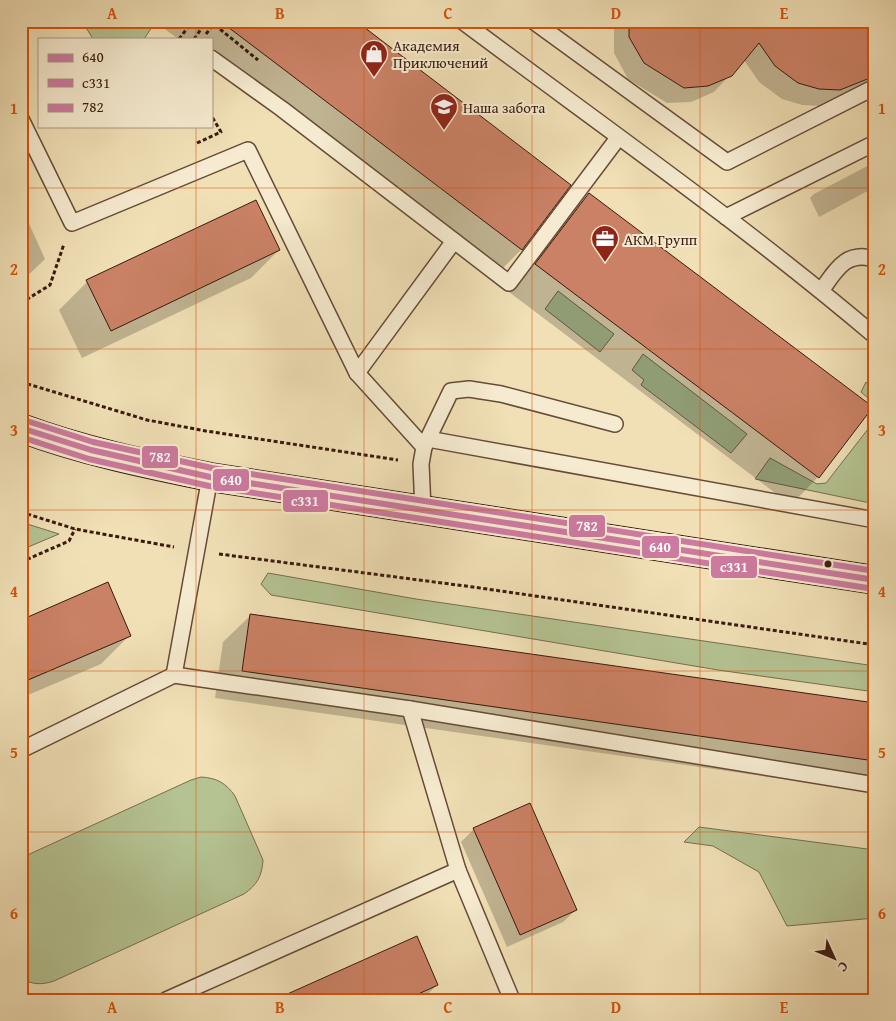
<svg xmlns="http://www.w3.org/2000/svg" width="896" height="1021" viewBox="0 0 896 1021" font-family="'Gentium Book Plus',serif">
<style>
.green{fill:#b5c392;stroke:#766e50}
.shadow{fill:#0003}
.building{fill:#ca8165;stroke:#38190d}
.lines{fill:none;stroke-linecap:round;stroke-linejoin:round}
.service-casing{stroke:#664b37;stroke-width:18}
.secondary-casing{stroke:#38190d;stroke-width:30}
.path{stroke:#38190d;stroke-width:3;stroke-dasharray:4 2.5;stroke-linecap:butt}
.service{stroke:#f6ebd0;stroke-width:15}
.secondary{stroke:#f6ebd0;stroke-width:28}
.bus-1-casing{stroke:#f6ebd0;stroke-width:10}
.bus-2-casing{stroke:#f6ebd0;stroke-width:10}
.bus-3-casing{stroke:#f6ebd0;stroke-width:10}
.bus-1{stroke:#cd7aa1;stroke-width:6}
.bus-2{stroke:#cd7aa1;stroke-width:6}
.bus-3{stroke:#cd7aa1;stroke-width:6}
.grid{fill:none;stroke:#d6530c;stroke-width:1;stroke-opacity:0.55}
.bus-dot{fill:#38190d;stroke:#f6ebd0;stroke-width:2}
.labels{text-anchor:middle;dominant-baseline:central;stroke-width:4;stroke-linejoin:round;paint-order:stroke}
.poi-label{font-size:15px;fill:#38190d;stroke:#f6ebd0;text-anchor:start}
.line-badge{stroke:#f6ebd0;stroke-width:2}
.badge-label{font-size:14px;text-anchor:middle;font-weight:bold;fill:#fff}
.neatline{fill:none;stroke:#d6530c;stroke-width:2}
.grid-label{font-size:16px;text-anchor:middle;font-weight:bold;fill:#d6530c}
</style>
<rect width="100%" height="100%" fill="#f1e0b6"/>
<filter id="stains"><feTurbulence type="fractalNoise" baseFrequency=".004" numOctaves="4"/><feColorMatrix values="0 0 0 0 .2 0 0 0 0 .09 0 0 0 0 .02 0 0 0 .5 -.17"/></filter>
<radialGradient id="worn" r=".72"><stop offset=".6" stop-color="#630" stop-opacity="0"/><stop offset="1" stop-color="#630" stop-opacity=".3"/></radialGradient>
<g class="green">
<polygon points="82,21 156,21 144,39 93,39"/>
<polygon points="558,291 614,334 600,352 545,309"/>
<polygon points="643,354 747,434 731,453 641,385 644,380 632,370"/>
<polygon points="866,382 875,391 875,404 861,392"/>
<polygon points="875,420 875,504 755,479 770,458 817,484 826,483"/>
<polygon points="21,522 59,534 21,550"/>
<polygon points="268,573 416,599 875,666 875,692 718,670 271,595 261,584"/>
<path d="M201 777C217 778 226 783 235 796L263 860C262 876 257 885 244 894L54 981C42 985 32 985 21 978V858L191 780Z"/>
<polygon points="699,827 875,850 875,918 787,926 759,872 713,846 684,842"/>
</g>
<g class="shadow">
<polygon points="164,21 354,21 569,185 521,250 493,278 211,64 211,39 178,39 161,26"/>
<polygon points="614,21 875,21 873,76 856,92 823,106 802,105 782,99 759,82 744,60 714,92 691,102 667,103 628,79 614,53"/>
<polygon points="875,162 875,187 819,217 810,198 814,194"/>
<polygon points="589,194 818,477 791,505 509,292 561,222"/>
<polygon points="21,206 45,259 21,282"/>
<polygon points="279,250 251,278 82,358 59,310 87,282"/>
<polygon points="251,615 875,704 875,792 215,698 223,642"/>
<polygon points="21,621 129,636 101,664 21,698"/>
<polygon points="474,829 576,910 563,922 507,947 461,842"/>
<polygon points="437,985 422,1000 277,1000"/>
</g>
<g class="building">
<polygon points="220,21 356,21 571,185 522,250"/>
<polygon points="629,21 875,21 875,76 840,90 819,89 798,83 775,66 759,43 732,76 708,86 684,88 644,63 629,37"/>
<polygon points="589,193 873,407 819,478 535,264"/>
<polygon points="256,200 280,250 111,331 86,280"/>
<polygon points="108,582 131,636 21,683 21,620"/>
<polygon points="250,614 875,703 875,761 242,671"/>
<polygon points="530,803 577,910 520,935 473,828"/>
<polygon points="417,936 438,985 405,1000 274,1000"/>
</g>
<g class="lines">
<defs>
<g id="service">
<path d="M462 21C601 125 743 224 875 336"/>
<polyline points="533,21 727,162 875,87"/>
<polyline points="211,58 282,109 509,283 618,138"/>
<polyline points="21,119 72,223 248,150 357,373 424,447 421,464 423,510"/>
<polyline points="726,217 875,143"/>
<path d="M821 291C836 270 846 250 875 259"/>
<polyline points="357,373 454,241"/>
<polyline points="428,439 875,520"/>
<polyline points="424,447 451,391 469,389 501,394 615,424"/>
<polyline points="174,675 410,709 875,785"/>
<polyline points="410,709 458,870"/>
<polyline points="21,750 174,675 210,477"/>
<polyline points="166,1000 458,870 512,1000"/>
</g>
<path id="secondary" d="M21 428C83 451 146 464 210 477L875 580"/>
</defs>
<use href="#service" class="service-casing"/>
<use href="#secondary" class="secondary-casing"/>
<g class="path">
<polyline points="210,21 258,60"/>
<polyline points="431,21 438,27"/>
<polyline points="206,34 214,24"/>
<polyline points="179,39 192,22"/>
<polyline points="194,39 207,21"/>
<polyline points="197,143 221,132 211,115"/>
<polyline points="21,303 50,285 64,244"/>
<polyline points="21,382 147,420 206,431 398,460"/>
<polyline points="21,512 75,529 174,547"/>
<polyline points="219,554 473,587 875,645"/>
<polyline points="21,562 69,541 75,529"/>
</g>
<use href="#service" class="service"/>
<use href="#secondary" class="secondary"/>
<defs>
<polyline id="bus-1" points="21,428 91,450 210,477 875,580"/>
<polyline id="bus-2" points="21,437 89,459 209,486 874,589"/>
<polyline id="bus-3" points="24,420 93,442 212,468 875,571"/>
</defs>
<use href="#bus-1" class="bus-1-casing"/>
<use href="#bus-2" class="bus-2-casing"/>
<use href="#bus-3" class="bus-3-casing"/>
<use href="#bus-1" class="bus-1"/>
<use href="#bus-2" class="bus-2"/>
<use href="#bus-3" class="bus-3"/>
</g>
<path class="grid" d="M196 21V39M364 21V1000M532 21V1000M700 21V1000M196 126V1000M21 188H875M21 349H875M21 510H875M21 671H875M21 832H875"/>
<defs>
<symbol id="shop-pin" viewBox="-11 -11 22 30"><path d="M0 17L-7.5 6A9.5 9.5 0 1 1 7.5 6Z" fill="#8f2418" stroke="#f6ebd0"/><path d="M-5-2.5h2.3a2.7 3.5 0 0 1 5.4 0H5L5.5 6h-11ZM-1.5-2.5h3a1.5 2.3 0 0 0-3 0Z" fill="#fff"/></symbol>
<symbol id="school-pin" viewBox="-11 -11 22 30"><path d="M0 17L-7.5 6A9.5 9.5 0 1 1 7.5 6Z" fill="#8f2418" stroke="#f6ebd0"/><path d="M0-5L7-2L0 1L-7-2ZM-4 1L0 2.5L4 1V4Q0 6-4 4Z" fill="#fff"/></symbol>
<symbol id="office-pin" viewBox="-11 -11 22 30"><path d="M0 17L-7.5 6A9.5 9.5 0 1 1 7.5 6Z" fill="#8f2418" stroke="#f6ebd0"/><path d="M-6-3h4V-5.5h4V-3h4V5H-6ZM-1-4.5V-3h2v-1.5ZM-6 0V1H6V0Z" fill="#fff"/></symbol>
</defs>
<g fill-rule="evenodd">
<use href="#shop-pin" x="358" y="38" width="32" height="43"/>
<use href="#school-pin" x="428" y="91" width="32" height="43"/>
<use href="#office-pin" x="589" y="223" width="32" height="43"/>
</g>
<circle class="bus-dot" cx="828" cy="564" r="4.5"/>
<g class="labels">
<g class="poi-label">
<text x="393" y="45">Академия<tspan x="393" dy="17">Приключений</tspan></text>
<text x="463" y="107">Наша забота</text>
<text x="624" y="239">АКМ Групп</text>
</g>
</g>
<g class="line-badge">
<rect x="141" y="445" width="38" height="24" rx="5" fill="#cd7aa1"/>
<rect x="212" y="468" width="38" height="24" rx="5" fill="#cd7aa1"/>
<rect x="282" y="489" width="47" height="24" rx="5" fill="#cd7aa1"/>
<rect x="568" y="514" width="38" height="24" rx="5" fill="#cd7aa1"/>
<rect x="641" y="535" width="39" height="24" rx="5" fill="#cd7aa1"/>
<rect x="710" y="555" width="48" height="24" rx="5" fill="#cd7aa1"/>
</g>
<g class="badge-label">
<text x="160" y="462">782</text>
<text x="231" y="485">640</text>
<text x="305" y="506">с331</text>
<text x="587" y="531">782</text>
<text x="660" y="552">640</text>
<text x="734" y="572">с331</text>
</g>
<rect width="896" height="1021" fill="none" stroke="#f1e0b6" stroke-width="55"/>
<rect x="38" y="38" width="175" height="90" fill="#f6ebd0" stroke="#aa9782"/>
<rect x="48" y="54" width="25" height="8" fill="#cd7aa1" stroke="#aa9782"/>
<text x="82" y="62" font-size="15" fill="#38190d">640</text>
<rect x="48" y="79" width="25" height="8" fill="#cd7aa1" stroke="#aa9782"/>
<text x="82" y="88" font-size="15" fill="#38190d">с331</text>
<rect x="48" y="104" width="25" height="8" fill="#cd7aa1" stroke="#aa9782"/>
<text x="82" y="112" font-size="15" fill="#38190d">782</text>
<g transform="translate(834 958) rotate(134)" stroke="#f6ebd0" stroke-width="4" paint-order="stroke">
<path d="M0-4L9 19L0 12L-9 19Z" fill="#38190d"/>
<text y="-8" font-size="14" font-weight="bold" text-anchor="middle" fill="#38190d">С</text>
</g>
<rect x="28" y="28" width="840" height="966" class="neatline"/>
<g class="grid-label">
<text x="112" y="19">A</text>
<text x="280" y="19">B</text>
<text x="448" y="19">C</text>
<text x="616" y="19">D</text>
<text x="784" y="19">E</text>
<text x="14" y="114">1</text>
<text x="882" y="114">1</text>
<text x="14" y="275">2</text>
<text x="882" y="275">2</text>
<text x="14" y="436">3</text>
<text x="882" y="436">3</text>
<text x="14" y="597">4</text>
<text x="882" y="597">4</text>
<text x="14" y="758">5</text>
<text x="882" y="758">5</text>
<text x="14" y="919">6</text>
<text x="882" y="919">6</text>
<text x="112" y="1013">A</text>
<text x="280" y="1013">B</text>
<text x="448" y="1013">C</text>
<text x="616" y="1013">D</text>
<text x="784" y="1013">E</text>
</g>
<rect width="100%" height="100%" filter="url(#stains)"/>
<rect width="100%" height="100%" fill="url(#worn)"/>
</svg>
